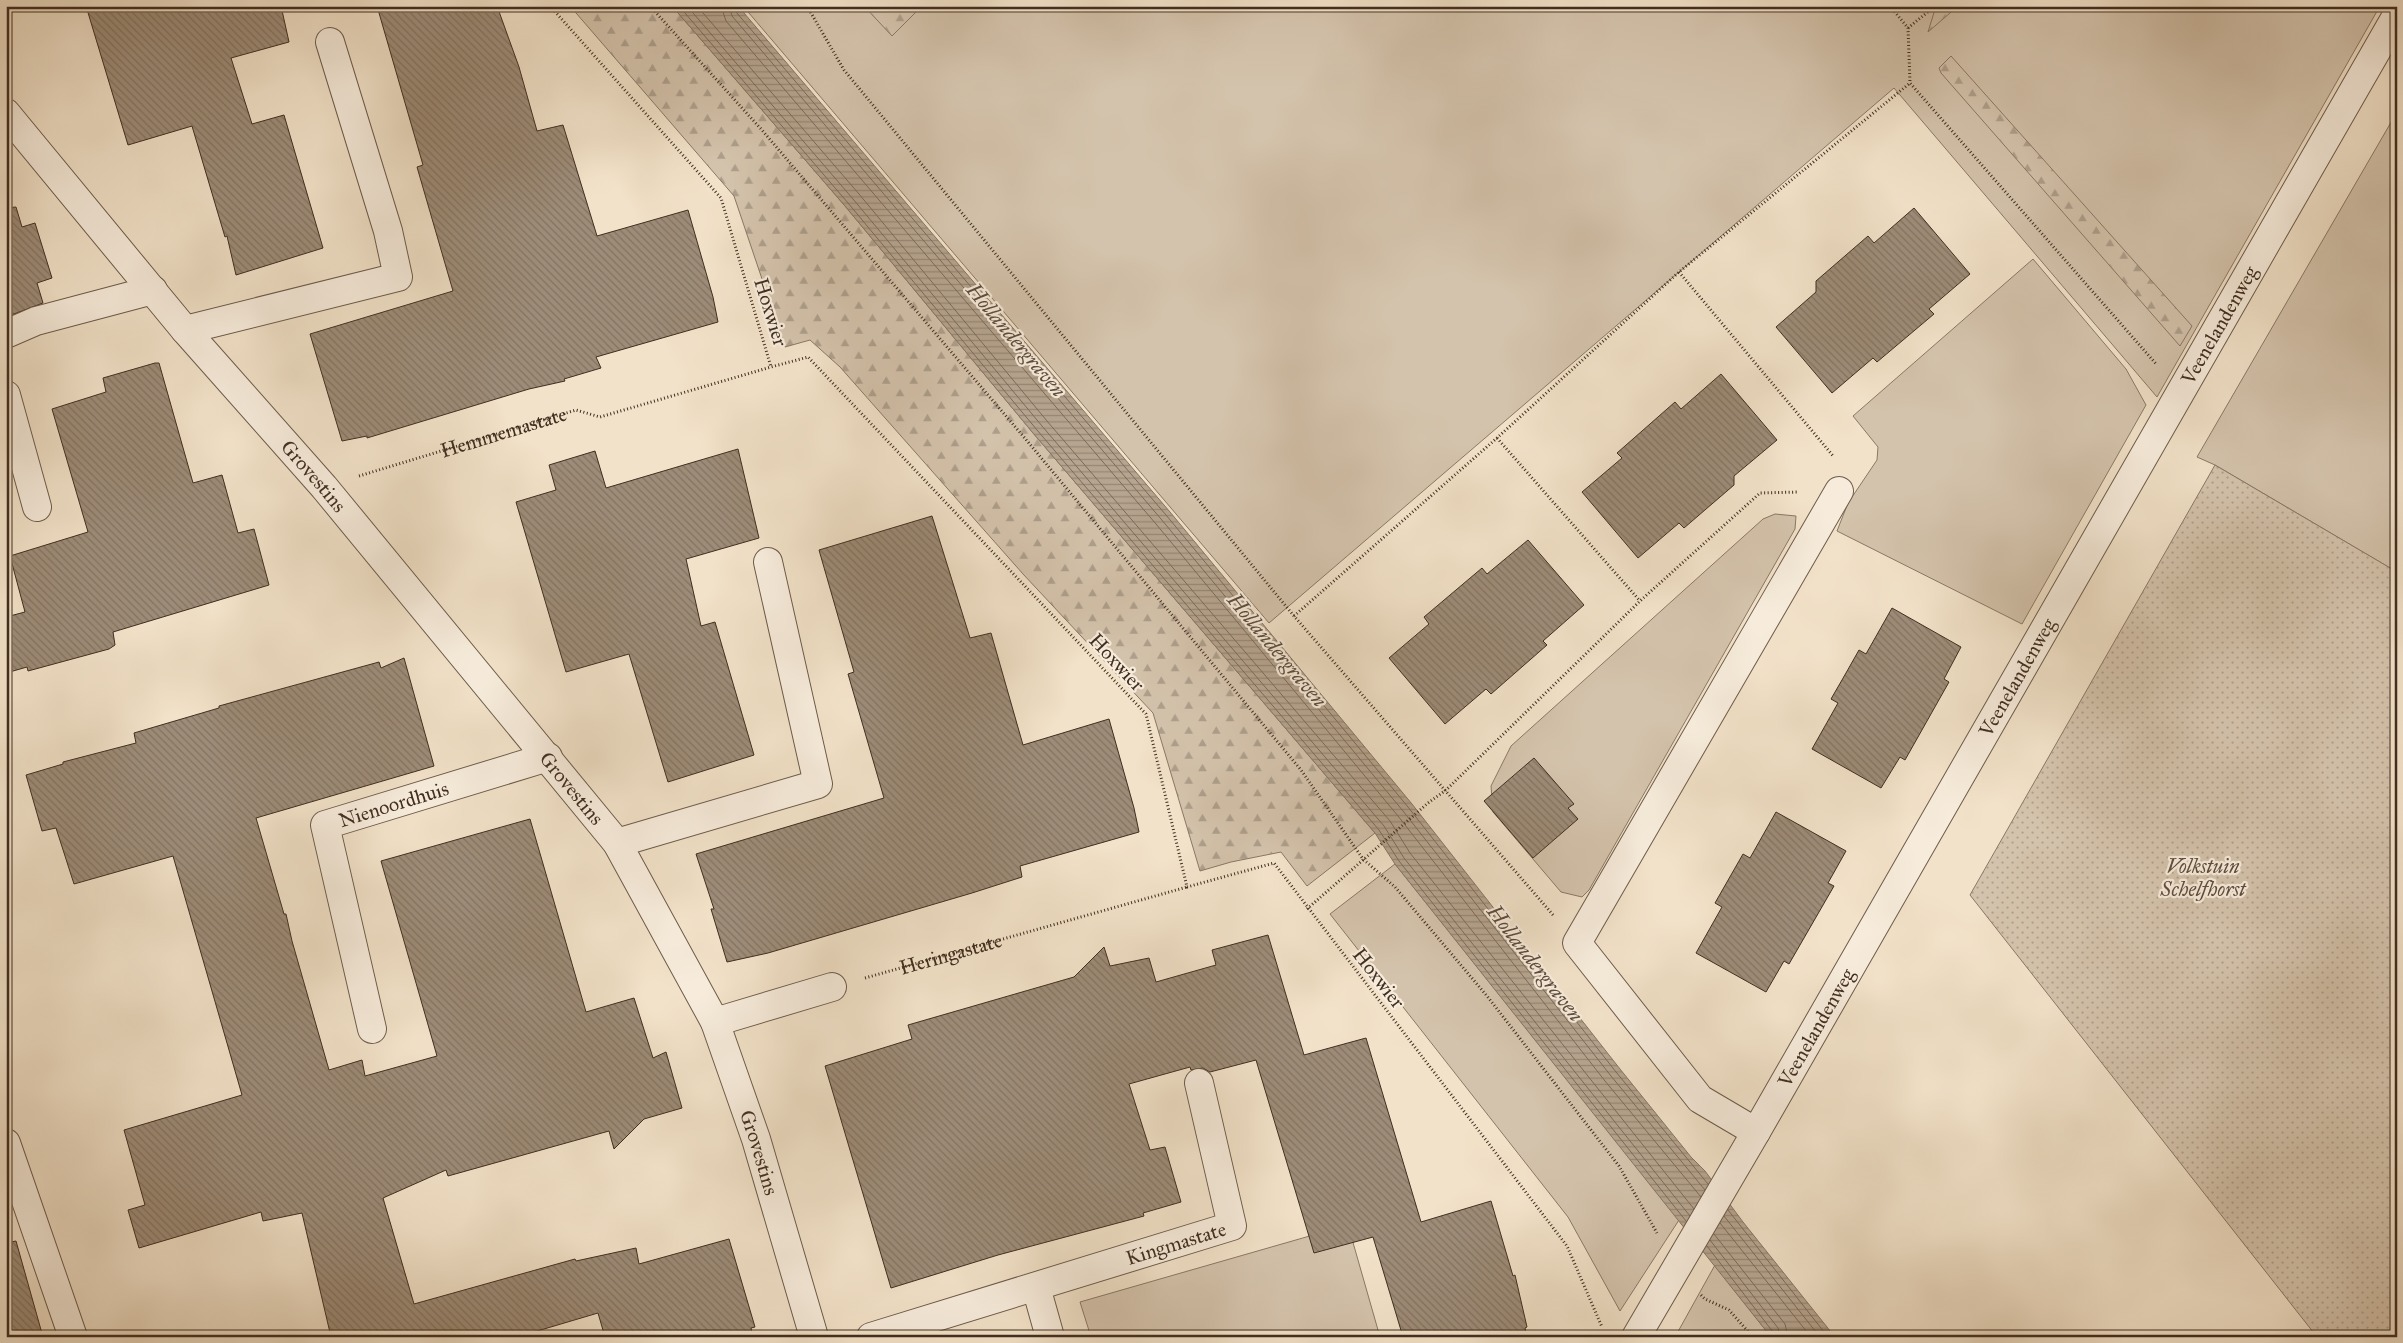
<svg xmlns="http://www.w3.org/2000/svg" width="2403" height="1343" viewBox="0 0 2403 1343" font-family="'IM FELL Great Primer',serif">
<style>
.grass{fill:#d4c3ac;stroke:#8a7866}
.forest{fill:url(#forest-firs);stroke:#8a7866}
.park{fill:url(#park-dots);stroke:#8a7866}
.water{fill:url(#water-rules);stroke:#877564}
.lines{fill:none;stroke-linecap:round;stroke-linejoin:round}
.shore{stroke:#7c6a58;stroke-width:1}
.building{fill:url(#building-back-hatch);stroke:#412e21}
.minor-casing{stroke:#6d5b4b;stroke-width:30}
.path{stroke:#412e21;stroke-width:3;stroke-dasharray:1 2.5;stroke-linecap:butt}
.minor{stroke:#f7ecdc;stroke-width:28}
.labels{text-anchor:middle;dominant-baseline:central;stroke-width:4.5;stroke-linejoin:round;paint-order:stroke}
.street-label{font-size:20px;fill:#412e21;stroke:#f7ecdc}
.park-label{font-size:20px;font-style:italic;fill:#5e4c3d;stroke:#f7ecdc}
.water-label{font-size:21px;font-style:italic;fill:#5e4c3d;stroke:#f7ecdc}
</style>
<defs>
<pattern id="forest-firs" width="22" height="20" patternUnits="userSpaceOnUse" patternTransform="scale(1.25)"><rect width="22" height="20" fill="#d4c3ac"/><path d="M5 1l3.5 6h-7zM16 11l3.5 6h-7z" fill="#ae9f8c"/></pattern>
<pattern id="park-dots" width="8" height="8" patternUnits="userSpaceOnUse" patternTransform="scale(1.25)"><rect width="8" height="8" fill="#d4c3ac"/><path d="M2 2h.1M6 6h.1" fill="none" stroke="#ae9f8c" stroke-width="1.8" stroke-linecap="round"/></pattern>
<pattern id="water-rules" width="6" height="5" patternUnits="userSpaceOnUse" patternTransform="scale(1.25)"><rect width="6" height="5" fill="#b6a590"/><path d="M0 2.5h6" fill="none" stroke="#968775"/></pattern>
<pattern id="building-back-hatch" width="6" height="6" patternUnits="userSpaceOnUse" patternTransform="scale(1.25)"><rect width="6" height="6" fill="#9d8c78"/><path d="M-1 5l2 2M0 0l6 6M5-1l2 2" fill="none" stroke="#827362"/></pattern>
</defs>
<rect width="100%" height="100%" fill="#f2e2c9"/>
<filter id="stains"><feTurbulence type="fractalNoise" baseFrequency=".004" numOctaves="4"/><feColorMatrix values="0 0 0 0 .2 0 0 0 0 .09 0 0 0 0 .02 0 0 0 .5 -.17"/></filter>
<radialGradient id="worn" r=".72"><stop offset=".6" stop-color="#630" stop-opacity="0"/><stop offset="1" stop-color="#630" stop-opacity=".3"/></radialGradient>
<g class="grass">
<polygon points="743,6 2380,6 2157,397 1894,88 1269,623"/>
<polygon points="2397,112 2397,572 2215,465 2197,457"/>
<polygon points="2033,259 2126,369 2146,405 2022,624 1837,531 1848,503 1877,460 1878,447 1853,416"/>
<polygon points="1775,514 1796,516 1795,529 1589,890 1582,897 1561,892 1493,812 1491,786 1511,746 1763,519"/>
<polygon points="1395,864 1679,1220 1620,1311 1568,1217 1330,914"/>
<polygon points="1348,1225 1380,1337 1091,1337 1080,1302"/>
<polygon points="1715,1265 1771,1337 1675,1337"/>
</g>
<g class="forest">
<polygon points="570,6 672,6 845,206 1033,433 1375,833 1307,886 1281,852 1231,862 1200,871 1153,713 1023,574 840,367 810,340 785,347 734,196"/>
<polygon points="864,6 922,6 892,36"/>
<polygon points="1936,6 1958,6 1928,32"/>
<polygon points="1951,56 2192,326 2180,346 1941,73 1939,68"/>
</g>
<polygon class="park" points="2215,465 2397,572 2397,1337 2317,1337 1970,895"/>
<polygon class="water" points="672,6 738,6 1170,512 1412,804 1620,1069 1691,1157 1705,1171 1743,1222 1835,1337 1771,1337 1395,864 1375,833 1033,433 845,206"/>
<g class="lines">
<g class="shore">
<polyline points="679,6 848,203 1037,430 1379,830 1399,861 1686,1221"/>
<polyline points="687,6 853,199 1042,426 1384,826 1404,858 1690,1216"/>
<polyline points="697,6 859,194 1047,421 1390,821 1410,853 1694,1209"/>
<polyline points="721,6 726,21 1156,524 1398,816 1605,1081 1701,1197"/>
<polyline points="729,6 732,16 1161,519 1403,811 1611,1076 1705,1190"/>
<polyline points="735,6 736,12 1166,515 1408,807 1616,1072 1708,1184"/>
<polyline points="1728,1210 1828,1337"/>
<polyline points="1724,1216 1820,1337"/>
<polyline points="1720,1223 1811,1337"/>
<polyline points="1714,1234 1785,1324 1788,1337"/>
<polyline points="1710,1240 1778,1328 1781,1337"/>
<polyline points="1707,1246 1773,1332 1774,1337"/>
</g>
</g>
<g class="building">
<polygon points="86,6 281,6 289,42 231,58 252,124 284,115 323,248 236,275 227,236 225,237 192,126 128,145"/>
<polygon points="377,6 497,6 519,67 537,131 563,125 597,236 688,210 713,297 718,322 596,357 601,368 564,379 565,381 529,389 367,438 367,436 342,441 310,334 453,291 417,167 423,165"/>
<polygon points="16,207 22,227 35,223 52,278 37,283 43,303 6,317 6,208"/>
<polygon points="1914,208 1970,274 1929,309 1934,314 1877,362 1873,358 1832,393 1776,327 1816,292 1816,281 1868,236 1874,243"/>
<polygon points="155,363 159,363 193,483 222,475 238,533 254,529 269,585 113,632 115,645 109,649 28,671 27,667 6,673 6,617 25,612 10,556 88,532 52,409 106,392 103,378"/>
<polygon points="1721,374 1777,440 1734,476 1734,485 1684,528 1679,523 1638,558 1582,492 1622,458 1617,453 1675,402 1681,409"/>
<polygon points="738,449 759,538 686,559 701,626 715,622 754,755 668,782 629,654 566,672 516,502 556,490 549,465 595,451 606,488"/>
<polygon points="932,516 970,638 991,633 1023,745 1109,719 1134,808 1139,832 1020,866 1022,877 972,893 768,953 727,962 711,909 714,909 696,854 884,798 848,674 854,672 819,550"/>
<polygon points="1528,540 1584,605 1543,641 1547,645 1491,694 1486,689 1445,724 1389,658 1429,624 1424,617 1482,568 1487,574"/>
<polygon points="1892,608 1961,647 1944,679 1949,682 1905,760 1900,757 1881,788 1812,749 1838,703 1831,699 1846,673 1859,650 1866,654"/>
<polygon points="404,658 434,766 256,818 284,914 286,914 292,941 329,1070 362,1060 365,1076 437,1056 381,861 530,819 586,1012 634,998 653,1058 666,1052 682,1108 644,1119 614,1149 609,1131 448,1176 446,1170 383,1198 414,1304 575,1259 576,1261 636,1248 639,1264 729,1239 755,1327 751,1328 753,1337 605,1337 598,1313 517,1337 331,1337 302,1213 263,1221 261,1212 139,1248 128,1210 145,1205 124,1130 242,1095 173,856 74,884 56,828 42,831 26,775 63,764 63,762 136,743 134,733 219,708 219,706 379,662 381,668"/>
<polygon points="1534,758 1574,804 1568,808 1578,819 1533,858 1484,801"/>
<polygon points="1776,812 1846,851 1828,883 1834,886 1789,964 1784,961 1766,992 1696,953 1722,907 1715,903 1743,854 1750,858"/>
<polygon points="1268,935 1304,1055 1366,1038 1421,1222 1491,1201 1513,1276 1515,1275 1527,1327 1525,1328 1527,1337 1403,1337 1373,1237 1314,1253 1256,1060 1210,1072 1203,1068 1191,1070 1190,1067 1129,1084 1150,1150 1165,1147 1181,1202 1143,1213 1144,1216 998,1255 891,1288 825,1066 912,1039 908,1025 1074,977 1104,947 1110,966 1149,958 1156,982 1216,965 1212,950"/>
<polygon points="16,1241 43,1337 6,1337 6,1243"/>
</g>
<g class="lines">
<defs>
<g id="minor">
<path id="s3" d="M6 113 185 330 324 487 617 843 715 1022 756 1139 814 1337"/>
<polyline points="185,330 398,277 388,231 330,42"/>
<polyline points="6,334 36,321 153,290"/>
<polyline points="6,395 37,507"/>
<polyline points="617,843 818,784 768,562"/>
<polyline points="715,1022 832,987"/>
<path id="s4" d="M372 1029 325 825 548 757"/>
<polyline points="1756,1132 1700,1099 1577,943 1839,491"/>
<polyline points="6,1143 73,1337"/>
<polyline points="1036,1287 1050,1337"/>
<path id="s5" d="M871 1337 1232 1226 1199 1083"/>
<path id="s6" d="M1636 1337 1756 1132 2397 15"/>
</g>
</defs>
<use href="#minor" class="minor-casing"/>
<g class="path">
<polyline points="550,6 721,198 771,367 808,357 1146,714 1187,887 1274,863 1567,1246 1602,1327"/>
<polyline points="650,6 761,129 1023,436 1301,770 1363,859 1395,887 1487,996 1619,1166 1657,1233"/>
<polyline points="807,6 844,70 1294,616 1554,916"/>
<polyline points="1890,6 1908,28 1910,83 2157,365"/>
<polyline points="1908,28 1935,6"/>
<polyline points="1679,272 1834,457"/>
<polyline points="1497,438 1640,601"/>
<path id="s1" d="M359 476 576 410 600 417 771 367"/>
<polyline points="1294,616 1497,438 1679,272 1910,83"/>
<polyline points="1307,909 1428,803 1446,790 1640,601 1760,493 1798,492"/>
<path id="s2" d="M865 978 1187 887"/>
<polyline points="1701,1295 1705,1299 1729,1310 1753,1337"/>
</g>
<use href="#minor" class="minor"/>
</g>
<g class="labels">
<g class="street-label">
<text transform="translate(771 312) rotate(73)">Hoxwier</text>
<text stroke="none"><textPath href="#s6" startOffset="1168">Veenelandenweg</textPath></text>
<text stroke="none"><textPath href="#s1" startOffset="151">Hemmemastate</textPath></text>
<text stroke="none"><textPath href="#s3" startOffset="476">Grovestins</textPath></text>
<text transform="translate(1117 662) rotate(47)">Hoxwier</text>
<text stroke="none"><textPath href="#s6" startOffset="762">Veenelandenweg</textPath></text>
<text stroke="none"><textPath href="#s3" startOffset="881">Grovestins</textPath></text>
<text stroke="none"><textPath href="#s4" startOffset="281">Nienoordhuis</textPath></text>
<text stroke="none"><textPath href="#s2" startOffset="89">Heringastate</textPath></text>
<text transform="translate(1379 978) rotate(52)">Hoxwier</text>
<text stroke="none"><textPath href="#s6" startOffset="358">Veenelandenweg</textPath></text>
<text stroke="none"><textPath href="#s3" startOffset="1294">Grovestins</textPath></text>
<text stroke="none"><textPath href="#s5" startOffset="319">Kingmastate</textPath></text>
</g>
<g class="park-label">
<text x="2203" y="866">Volkstuin<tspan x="2203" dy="23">Schelfhorst</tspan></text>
</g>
<g class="water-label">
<text transform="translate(1016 340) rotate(50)">Hollandergraven</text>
<text transform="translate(1277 650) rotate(50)">Hollandergraven</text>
<text transform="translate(1535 963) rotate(52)">Hollandergraven</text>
</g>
</g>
<rect width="2403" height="1343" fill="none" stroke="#f2e2c9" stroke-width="25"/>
<rect x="8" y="8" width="2388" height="1328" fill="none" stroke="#412e21" stroke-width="2.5"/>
<rect x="12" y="12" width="2378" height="1318" fill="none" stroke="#412e21"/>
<rect width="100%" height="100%" filter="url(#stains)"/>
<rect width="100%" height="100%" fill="url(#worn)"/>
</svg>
